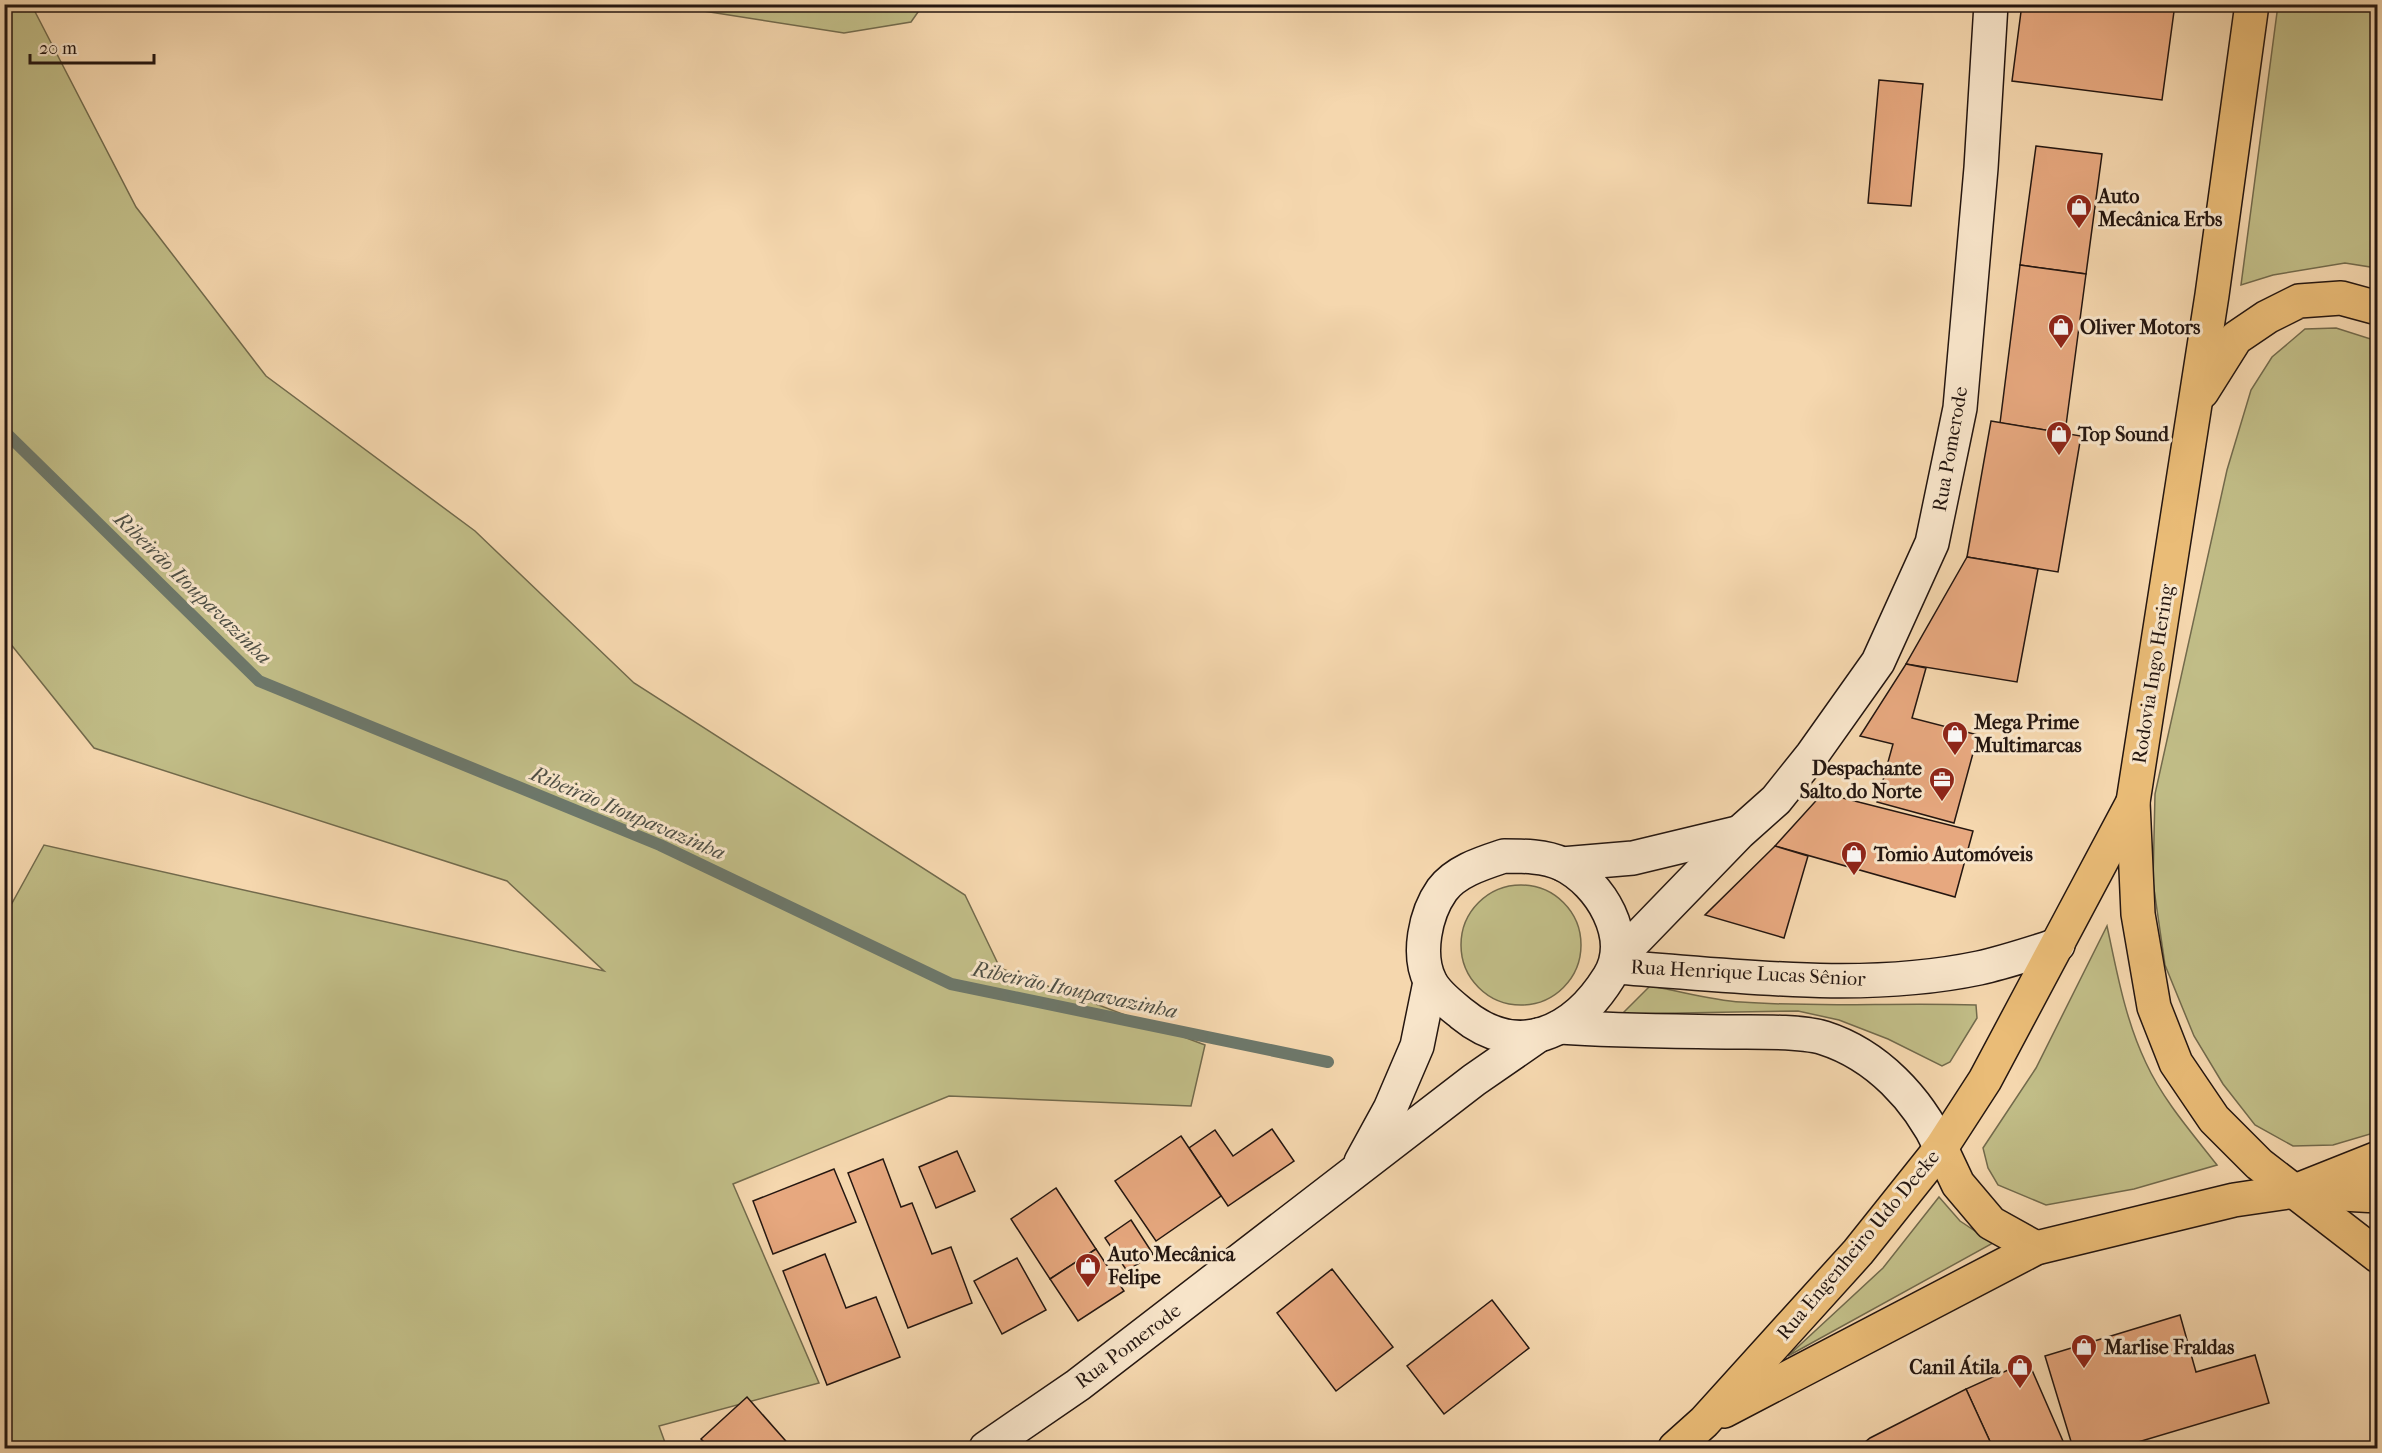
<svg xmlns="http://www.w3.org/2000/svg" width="2382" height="1453" viewBox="0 0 2382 1453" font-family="'IM FELL French Canon',serif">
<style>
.green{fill:#c1bd87;stroke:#726a4c;stroke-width:1.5}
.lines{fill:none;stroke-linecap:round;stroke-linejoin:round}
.stream{stroke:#6d786b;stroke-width:12}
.building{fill:#e7a87f;stroke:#241610;stroke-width:1.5}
.secondary-casing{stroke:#241610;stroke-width:36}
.primary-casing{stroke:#241610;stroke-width:36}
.highway-casing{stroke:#241610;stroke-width:36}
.secondary{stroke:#f8e5ca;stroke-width:33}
.primary{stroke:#eabc77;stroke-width:33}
.highway{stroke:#eabc77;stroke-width:33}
.labels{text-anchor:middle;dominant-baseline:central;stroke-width:6;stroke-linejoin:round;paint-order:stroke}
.poi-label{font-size:20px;font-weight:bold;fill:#241610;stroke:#f8e5ca;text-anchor:start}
.street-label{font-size:20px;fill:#241610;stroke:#f8e5ca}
.water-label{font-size:21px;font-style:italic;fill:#4e4f45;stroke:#f8e5ca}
</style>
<rect width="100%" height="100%" fill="#f5d7ae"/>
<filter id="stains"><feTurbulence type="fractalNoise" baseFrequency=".00333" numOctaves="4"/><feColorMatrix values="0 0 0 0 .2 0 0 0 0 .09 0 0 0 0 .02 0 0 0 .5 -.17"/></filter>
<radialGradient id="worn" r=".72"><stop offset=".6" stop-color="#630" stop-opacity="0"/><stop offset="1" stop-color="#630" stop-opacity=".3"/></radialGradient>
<g class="green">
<polygon points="31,4 136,207 266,376 475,531 634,683 965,895 1000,968 1205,1045 1191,1106 949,1096 733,1184 819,1383 659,1426 667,1448 5,1448 5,916 44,845 604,971 507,881 94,748 5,637 4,5"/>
<polygon points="665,5 923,5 911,22 844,33"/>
<polygon points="2278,5 2377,5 2377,268 2345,263 2273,275 2241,285"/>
<polygon points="2336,328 2377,341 2377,1132 2333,1145 2293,1146 2255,1125 2223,1084 2194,1036 2165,965 2153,882 2155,794 2227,470 2251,390 2272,357 2305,329"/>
<circle cx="1521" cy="945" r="60"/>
<path d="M2107 926C2117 972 2125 1019 2146 1063 2163 1100 2192 1133 2217 1165L2134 1189 2046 1205 1998 1185 1988 1168 1983 1148 2036 1068Z"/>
<path d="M1650 986C1680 991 1711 1000 1741 1002 1819 1008 1897 1002 1976 1005L1977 1018 1950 1062 1942 1066 1888 1039 1839 1020 1798 1011 1622 1014Z"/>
<polygon points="1939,1197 1960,1221 1993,1243 1788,1356 1883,1268"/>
</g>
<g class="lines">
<polyline class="stream" points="4,431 259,681 660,845 951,984 1328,1062"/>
</g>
<g class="building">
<polygon points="2022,4 2175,4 2162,100 2012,81"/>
<polygon points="1879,80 1923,84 1911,206 1868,203"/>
<polygon points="2036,146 2102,154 2086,274 2020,265"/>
<polygon points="2020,265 2086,274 2065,433 2000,423"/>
<polygon points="1991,421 2081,436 2058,572 1967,557"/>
<polygon points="1967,557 2038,569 2017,682 1906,664"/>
<polygon points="1906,664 1926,668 1912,718 1978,735 1954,823 1877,802 1893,744 1860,736"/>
<polygon points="1823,793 1973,831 1955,897 1775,846"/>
<polygon points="1775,846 1808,856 1784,938 1705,915"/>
<polygon points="1272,1129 1294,1161 1228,1206 1189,1148 1215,1130 1233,1156"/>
<polygon points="1181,1136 1221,1196 1156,1241 1115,1181"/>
<polygon points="957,1151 975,1191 936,1208 919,1167"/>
<polygon points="883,1159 901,1207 912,1203 932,1254 951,1247 972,1303 908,1328 848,1173"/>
<polygon points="834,1169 856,1222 773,1254 753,1201"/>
<polygon points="1056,1188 1096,1249 1050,1279 1011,1219"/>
<polygon points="1131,1220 1153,1254 1127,1271 1105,1238"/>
<polygon points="1096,1249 1124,1291 1078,1321 1050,1279"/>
<polygon points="825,1254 846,1308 876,1297 900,1357 827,1385 783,1271"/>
<polygon points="1017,1258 1046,1310 1002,1334 974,1281"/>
<polygon points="1332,1269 1393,1347 1336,1391 1277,1313"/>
<polygon points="1492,1300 1529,1348 1444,1414 1407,1366"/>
<polygon points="2180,1315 2196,1372 2255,1355 2269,1403 2118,1448 2073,1448 2045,1356"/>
<polygon points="2028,1361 2066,1448 1993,1448 1966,1389"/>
<polygon points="1966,1389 1993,1448 1858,1448 1870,1438"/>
<polygon points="747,1397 792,1448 710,1448 701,1439"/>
</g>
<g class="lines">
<defs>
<g id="secondary">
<path d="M1504 856C1523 856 1545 856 1562 864 1601 883 1633 938 1609 977 1574 1033 1518 1060 1462 1014 1451 1005 1436 994 1430 981 1417 955 1425 914 1442 890 1456 871 1483 863 1504 856Z"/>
<polyline points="1562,864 1633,858 1737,833"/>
<polyline points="1617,959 1739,833 1776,800 1812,755 1878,662 1932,543 1960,408 1981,168 1991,4"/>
<path d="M1615 967C1735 975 1860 993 1979 968 2006 962 2032 953 2058 945"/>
<path d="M1560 1027C1618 1031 1676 1031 1733 1032 1758 1032 1802 1031 1824 1038 1877 1055 1918 1099 1941 1148"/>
<polyline points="1361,1162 1390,1109 1417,1046 1430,982"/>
<polyline points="986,1448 1078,1385 1474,1080 1539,1035"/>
</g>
<g id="primary">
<polyline points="1941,1148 1958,1184 1991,1223 2036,1248"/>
<polyline points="1724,1411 2036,1248 2234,1200 2295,1191"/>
<polyline points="1675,1448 1704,1422 1858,1252 1941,1148 1985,1080 2133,802"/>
</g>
<g id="highway">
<polyline points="2252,4 2212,295 2133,802 2138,914 2154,1007 2176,1063 2214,1119 2259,1164 2378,1256"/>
<polyline points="2202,392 2236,338 2267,317 2299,301 2341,298 2378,308"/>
<polyline points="2295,1191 2378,1158"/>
<polyline points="2306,1192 2378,1196"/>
</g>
</defs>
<use href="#secondary" class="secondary-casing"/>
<use href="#primary" class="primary-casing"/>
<use href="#highway" class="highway-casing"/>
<use href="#secondary" class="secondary"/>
<use href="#primary" class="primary"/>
<use href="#highway" class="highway"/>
</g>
<defs>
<symbol id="shop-pin" viewBox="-11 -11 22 30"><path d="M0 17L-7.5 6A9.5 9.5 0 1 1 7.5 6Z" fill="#8f2418" stroke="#f8e5ca"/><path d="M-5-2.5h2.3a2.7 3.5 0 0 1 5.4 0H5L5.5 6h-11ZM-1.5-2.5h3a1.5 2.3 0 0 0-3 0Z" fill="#fff"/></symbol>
<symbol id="office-pin" viewBox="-11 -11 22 30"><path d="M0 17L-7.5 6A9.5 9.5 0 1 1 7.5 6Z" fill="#8f2418" stroke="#f8e5ca"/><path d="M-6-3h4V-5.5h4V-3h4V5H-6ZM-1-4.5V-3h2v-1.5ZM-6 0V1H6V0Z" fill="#fff"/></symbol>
</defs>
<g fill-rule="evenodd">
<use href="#shop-pin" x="2064" y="192" width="30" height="40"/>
<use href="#shop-pin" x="2046" y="312" width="30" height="40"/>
<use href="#shop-pin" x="2044" y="419" width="30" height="40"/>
<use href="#shop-pin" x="1940" y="719" width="30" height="40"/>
<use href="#office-pin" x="1927" y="765" width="30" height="40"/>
<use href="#shop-pin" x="1839" y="839" width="30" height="40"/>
<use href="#shop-pin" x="1073" y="1251" width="30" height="40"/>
<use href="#shop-pin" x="2069" y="1332" width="30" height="40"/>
<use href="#shop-pin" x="2005" y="1352" width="30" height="40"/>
</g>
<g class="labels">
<g class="poi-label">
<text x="2098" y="196">Auto<tspan x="2098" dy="23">Mecânica Erbs</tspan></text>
<text x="2080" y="327">Oliver Motors</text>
<text x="2078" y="434">Top Sound</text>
<text x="1974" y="722">Mega Prime<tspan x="1974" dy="23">Multimarcas</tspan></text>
<text x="1922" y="768" text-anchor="end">Despachante<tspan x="1922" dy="23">Salto do Norte</tspan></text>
<text x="1874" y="854">Tomio Automóveis</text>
<text x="1108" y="1254">Auto Mecânica<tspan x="1108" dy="23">Felipe</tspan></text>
<text x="2104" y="1347">Marlise Fraldas</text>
<text x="2000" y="1367" text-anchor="end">Canil Átila</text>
</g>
<g class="street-label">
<text transform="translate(1950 449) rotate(-80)">Rua Pomerode</text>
<text transform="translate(2153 674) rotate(-81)">Rodovia Ingo Hering</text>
<text transform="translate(1748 973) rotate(3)">Rua Henrique Lucas Sênior</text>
<text transform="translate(1858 1245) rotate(-50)">Rua Engenheiro Udo Deeke</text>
<text transform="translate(1128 1346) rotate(-37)">Rua Pomerode</text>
</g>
<g class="water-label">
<text transform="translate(193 588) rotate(44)">Ribeirão Itoupavazinha</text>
<text transform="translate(628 813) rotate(23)">Ribeirão Itoupavazinha</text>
<text transform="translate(1075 990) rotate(12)">Ribeirão Itoupavazinha</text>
</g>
</g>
<rect width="2382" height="1453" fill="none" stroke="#f5d7ae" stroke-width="24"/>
<rect x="6" y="6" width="2370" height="1441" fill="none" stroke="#241610" stroke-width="3"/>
<rect x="12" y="12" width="2358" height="1429" fill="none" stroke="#241610" stroke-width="1.5"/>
<path d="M30 54v9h124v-9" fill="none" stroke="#241610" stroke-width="3"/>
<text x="39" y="54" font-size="18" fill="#241610" stroke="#f8e5ca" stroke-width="4.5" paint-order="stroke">20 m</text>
<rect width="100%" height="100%" filter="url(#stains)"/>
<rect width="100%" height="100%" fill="url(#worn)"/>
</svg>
